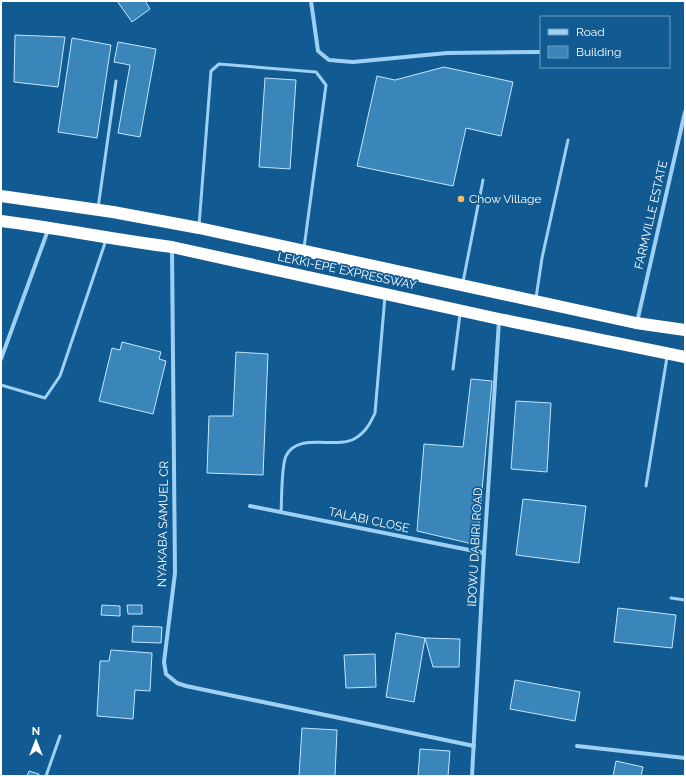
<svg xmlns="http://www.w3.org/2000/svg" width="686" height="777" viewBox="0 0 686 777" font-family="Raleway,sans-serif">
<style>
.building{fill:#3a86bb;stroke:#c5e6fd}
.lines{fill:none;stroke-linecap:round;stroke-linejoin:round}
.lane{stroke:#9ed0f3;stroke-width:3}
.street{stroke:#9ed0f3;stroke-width:4}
.highway{stroke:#fff;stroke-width:12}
.poi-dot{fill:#ffbb5f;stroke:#115b92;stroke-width:1.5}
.labels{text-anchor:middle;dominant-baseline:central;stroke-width:3.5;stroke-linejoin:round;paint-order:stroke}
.poi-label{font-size:12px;fill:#fff;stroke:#115b92;text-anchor:start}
.street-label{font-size:12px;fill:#fff;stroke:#115b92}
</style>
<rect width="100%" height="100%" fill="#115b92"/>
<g class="building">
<polygon points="117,1 145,1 150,9 132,22"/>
<polygon points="15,35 65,37 58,87 14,82"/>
<polygon points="72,38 111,45 97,138 58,132"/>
<polygon points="118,42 156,49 140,137 118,133 130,65 114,62"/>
<polygon points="444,67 513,82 501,136 466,128 453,186 357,166 377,76 395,80"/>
<polygon points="265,78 296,80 290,169 259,167"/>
<polygon points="122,342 161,352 159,359 166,361 153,414 99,401 112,348 120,350"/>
<polygon points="236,352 268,354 263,475 207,473 209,416 233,416"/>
<polygon points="471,379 492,381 477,545 417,531 424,444 463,447"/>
<polygon points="516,401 551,403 547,472 511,469"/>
<polygon points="523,499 586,506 579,563 516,555"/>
<polygon points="102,605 120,606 120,616 101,615"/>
<polygon points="127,605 142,605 142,614 128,614"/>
<polygon points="618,608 676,615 672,648 614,642"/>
<polygon points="133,626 162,627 161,643 132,642"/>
<polygon points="396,633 425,638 414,702 386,697"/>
<polygon points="425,638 460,639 459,667 433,667"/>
<polygon points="111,650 152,653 150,691 135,690 133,719 97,716 100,661 109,661"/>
<polygon points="375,654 376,687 346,688 344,655"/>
<polygon points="515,680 580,692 575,721 510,709"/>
<polygon points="302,728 337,730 335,776 299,776"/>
<polygon points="420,749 450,751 448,776 418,776"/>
<polygon points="616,761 643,767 641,776 613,776"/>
<polygon points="29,771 39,774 38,776 27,776"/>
</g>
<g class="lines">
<g class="lane">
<polyline points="98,208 116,81"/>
<polyline points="199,226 211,71 219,64 316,72 326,85 304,248"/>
<polyline points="463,282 483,180"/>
<polyline points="536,298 542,258 568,140"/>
<polyline points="453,369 460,314"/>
<polyline points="1,385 45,398 60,376 106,240"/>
<polyline points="646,486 667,357"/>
<path d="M281 512C282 499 281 467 286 456 297 432 335 449 354 439 365 433 370 424 375 413L385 296"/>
<polyline points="671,598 685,600"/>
<polyline points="46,776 60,736"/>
</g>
<g class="street">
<polyline points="311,1 318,51 329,60 353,62 447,53 541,52"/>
<polyline points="172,249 175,573 164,662 166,674 177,683 186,686 474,746"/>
<polyline points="637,322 685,112"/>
<polyline points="1,359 48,230"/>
<polyline points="250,506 484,553"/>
<polyline points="577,746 685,758"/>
<polyline points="472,776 484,553 499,321"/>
</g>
<g class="highway">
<polyline points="1,196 113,212 199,228 636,323 685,330"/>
<path d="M1 221C58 228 115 240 172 247L499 319 685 357"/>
</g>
</g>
<circle class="poi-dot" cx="461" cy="199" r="4"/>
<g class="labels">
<g class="poi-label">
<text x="469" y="199">Chow Village</text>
</g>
<g class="street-label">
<text transform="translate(651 215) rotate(-77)">FARMVILLE ESTATE</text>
<text transform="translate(347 271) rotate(12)">LEKKI-EPE EXPRESSWAY</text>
<text transform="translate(369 520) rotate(12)">TALABI CLOSE</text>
<text transform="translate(163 524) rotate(-89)">NYAKABA SAMUEL CR</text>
<text transform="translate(475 547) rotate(-87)">IDOWU DABIRI ROAD</text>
</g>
</g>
<rect width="686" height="777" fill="none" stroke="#ffffff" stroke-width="4"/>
<rect x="540" y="16" width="130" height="52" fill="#115b92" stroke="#709dbe"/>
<rect x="548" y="29" width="20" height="6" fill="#9ed0f3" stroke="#709dbe"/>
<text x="576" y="36" font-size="12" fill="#ffffff">Road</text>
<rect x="548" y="46" width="20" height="12" fill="#3a86bb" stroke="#709dbe"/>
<text x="576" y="56" font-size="12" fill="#ffffff">Building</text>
<g transform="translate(36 741)" stroke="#115b92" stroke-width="3" paint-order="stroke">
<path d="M0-3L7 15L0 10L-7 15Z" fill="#ffffff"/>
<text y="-6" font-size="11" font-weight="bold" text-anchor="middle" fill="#ffffff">N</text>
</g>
</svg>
